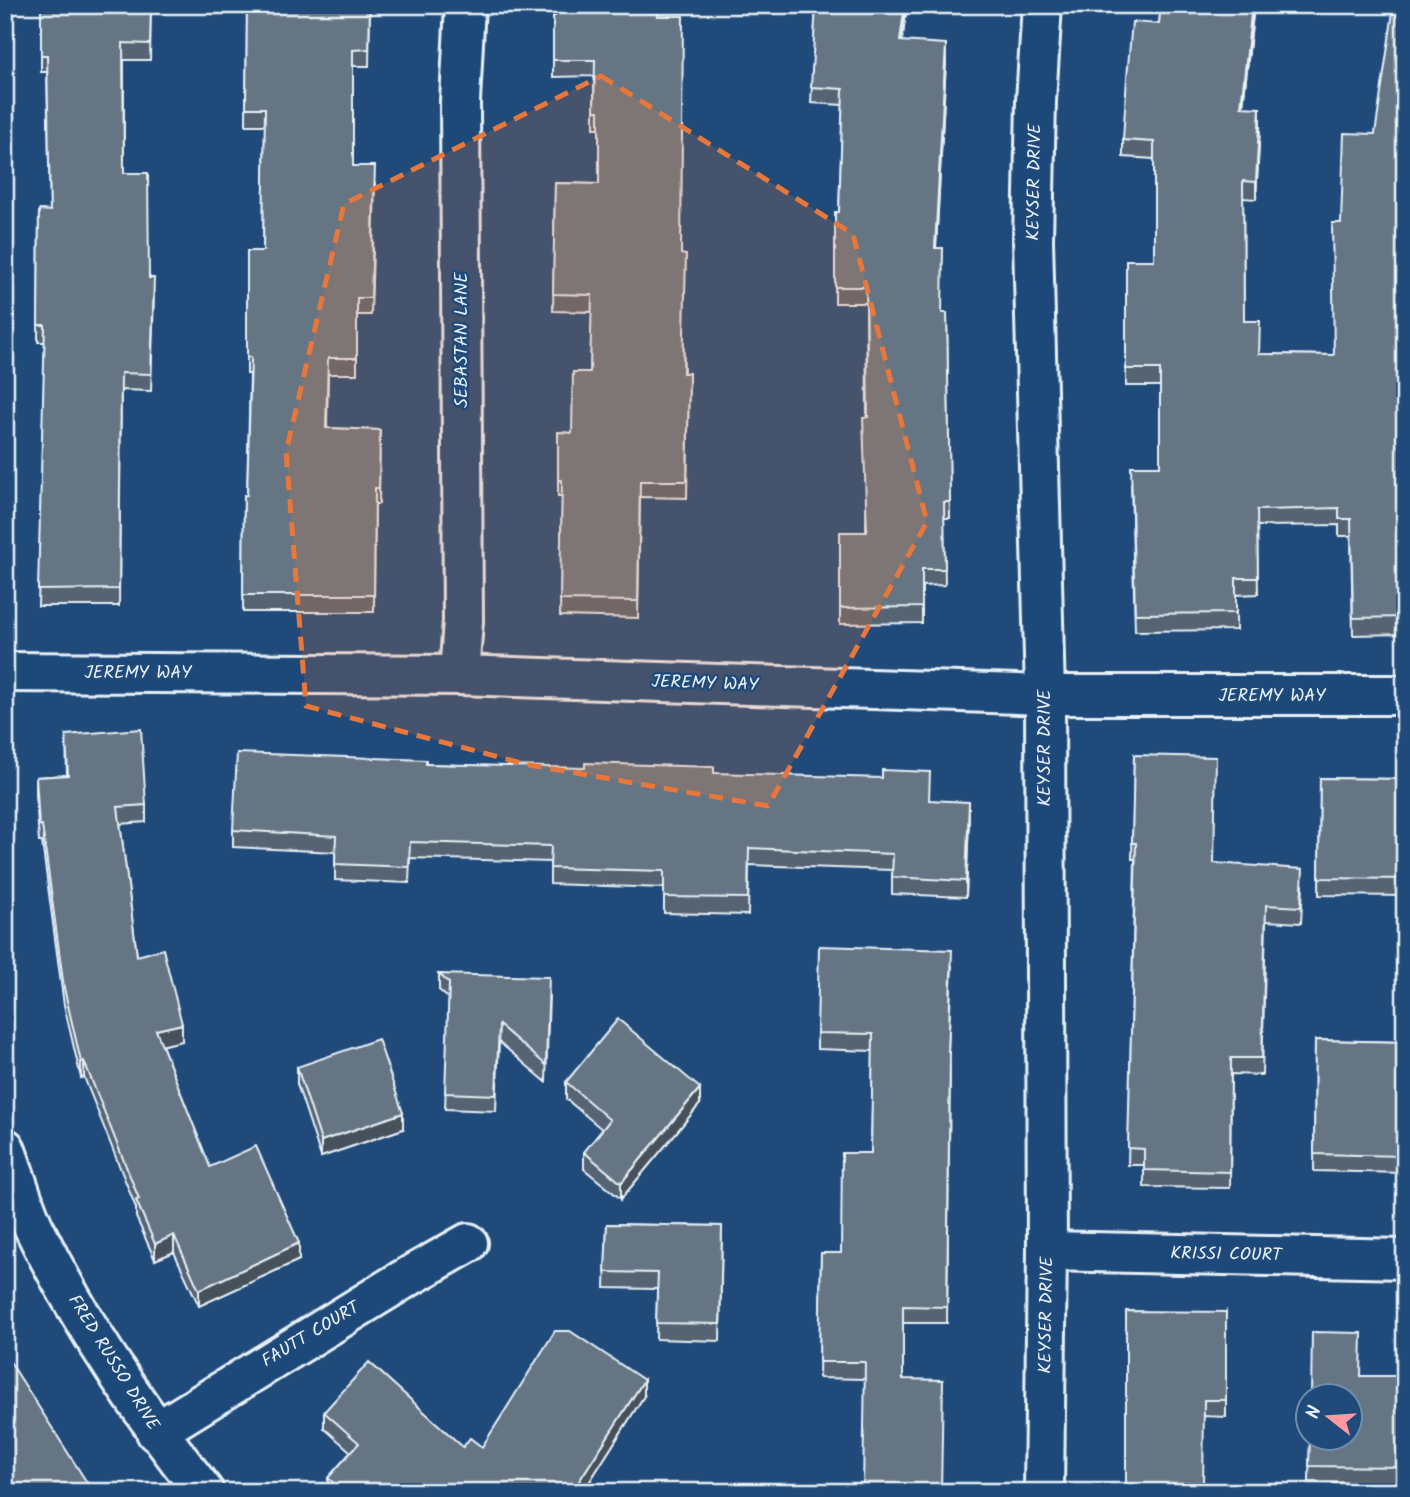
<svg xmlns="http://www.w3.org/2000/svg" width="1410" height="1497" viewBox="0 0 1410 1497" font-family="Kalam,sans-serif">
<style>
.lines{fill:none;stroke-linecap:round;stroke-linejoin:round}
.street-casing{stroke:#e8f1f8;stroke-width:44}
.street{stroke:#1f4a7a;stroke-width:38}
.wall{fill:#576472;stroke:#e8f1f8;stroke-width:2}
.shaded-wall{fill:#47515c;stroke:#e8f1f8;stroke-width:2}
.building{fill:#657484;stroke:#e8f1f8;stroke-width:2}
.marked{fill:#e8773b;fill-opacity:0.2;stroke:#e8773b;stroke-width:5;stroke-dasharray:14 9;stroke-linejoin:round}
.labels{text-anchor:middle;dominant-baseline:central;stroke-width:5;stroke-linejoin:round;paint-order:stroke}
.street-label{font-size:18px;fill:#e8f1f8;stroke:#1f4a7a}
</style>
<rect width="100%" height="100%" fill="#1f4a7a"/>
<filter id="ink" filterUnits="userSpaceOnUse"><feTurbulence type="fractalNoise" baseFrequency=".0143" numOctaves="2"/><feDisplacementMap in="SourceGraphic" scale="14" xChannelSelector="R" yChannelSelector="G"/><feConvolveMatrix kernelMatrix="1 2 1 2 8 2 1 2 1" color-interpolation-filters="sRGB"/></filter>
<g filter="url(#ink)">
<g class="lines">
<defs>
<g id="street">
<polyline points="1042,5 1036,101 1033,240 1045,695 1047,1251 1044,1492"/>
<polyline points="5,672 459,675 1045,695 1405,695"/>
<polyline points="459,675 463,621 460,101 465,5"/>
<path d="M5 1148C15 1174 22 1202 34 1228 80 1323 138 1409 204 1492"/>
<polyline points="1047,1251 1405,1259"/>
<polyline points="156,1432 401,1281 468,1243"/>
</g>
</defs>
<use href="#street" class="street-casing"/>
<use href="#street" class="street"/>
</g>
<g class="wall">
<polygon points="151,5 150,60 124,60 124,173 154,295 151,391 121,390 119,606 38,606 45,342 38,342 39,210 50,211 47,72 41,72 41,9 71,9"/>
<polygon points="247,5 370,6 369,66 353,66 353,166 375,183 371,315 357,315 357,374 328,374 327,428 380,430 379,504 375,504 374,612 243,612 244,495 247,495 250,374 247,374 247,251 263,251 265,125 246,125"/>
<polygon points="556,5 658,5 658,16 681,254 684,373 689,373 687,498 640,497 638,618 560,616 562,496 558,496 558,432 572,433 590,372 592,312 553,311 555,183 599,184 599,128 594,128 594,76 553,77 553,16 555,16"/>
<polygon points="816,5 907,5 902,41 946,61 936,248 942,313 947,313 950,518 944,518 945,585 922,586 922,623 840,624 840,532 866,532 867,417 866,303 835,303 835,212 839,212 843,105 811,103"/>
<polygon points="1161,5 1254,5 1243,107 1260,125 1256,199 1243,198 1244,321 1259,354 1334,355 1341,223 1375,134 1405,5 1405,634 1353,635 1351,536 1339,536 1339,525 1257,526 1258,594 1236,595 1236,630 1135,631 1131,483 1160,466 1160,386 1126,386 1126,260 1154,260 1154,159 1123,157 1123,140 1159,24"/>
<polygon points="66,735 146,805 146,822 120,824 137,956 182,1041 162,1045 210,1167 299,1260 199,1306 174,1252 155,1260 136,1217 136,1208 84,1077 81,1078 64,1005 42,842 39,842 36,794 36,777 67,775"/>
<polygon points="1134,755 1214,863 1303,885 1301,923 1266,921 1262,1075 1231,1074 1230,1188 1144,1187 1144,1165 1128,1165 1135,859 1132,859"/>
<polygon points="426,764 714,773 929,800 969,818 966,897 892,894 892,870 749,865 748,915 664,913 664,888 550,884 550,862 410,858 409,883 335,880 335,852 233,847 233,830"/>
<polygon points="1320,778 1405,779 1405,896 1319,895"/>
<polygon points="952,966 948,1052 950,1068 947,1323 903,1323 865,1379 819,1378 821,1253 841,1253 871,1153 873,1051 817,1049 817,1033"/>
<polygon points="439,974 549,994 546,1082 499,1042 496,1111 445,1109 449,999 439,990"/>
<polygon points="1315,1040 1405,1042 1405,1173 1314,1171"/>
<polygon points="297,1067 403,1129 321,1157 297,1084"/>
<polygon points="566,1082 700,1104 621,1199 584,1169 584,1152 603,1130 566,1099"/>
<polygon points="607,1224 722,1226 720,1341 656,1339 657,1289 605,1288"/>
<polygon points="1226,1312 1226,1417 1204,1416 1126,1492"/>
<polygon points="1362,1376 1405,1376 1405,1484 1309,1482 1310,1438"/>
<polygon points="644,1396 583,1492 328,1492 328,1478 351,1452 324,1428 324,1412 463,1447 482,1447"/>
</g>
<g class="shaded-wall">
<polygon points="905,5 907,5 900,58 900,41"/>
<polygon points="1252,5 1254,5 1241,124 1241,107"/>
<polygon points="946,44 946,61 935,265 935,248"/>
<polygon points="1260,108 1260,125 1256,199 1256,182"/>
<polygon points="969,802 969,818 966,897 966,881"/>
<polygon points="182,1024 182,1041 156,1047 156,1030"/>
<polygon points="84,1061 84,1077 81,1078 81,1062"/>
<polygon points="700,1088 700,1104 621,1199 621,1183"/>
<polygon points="403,1113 403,1129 321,1157 321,1141"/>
<polygon points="174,1235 174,1252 155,1260 155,1244"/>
<polygon points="299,1243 299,1260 199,1306 199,1290"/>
<polygon points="644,1380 644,1396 583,1492 572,1492"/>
</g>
<g class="building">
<polygon points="71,5 151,5 150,44 123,43 124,173 148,173 149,278 154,278 151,374 121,373 119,589 38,590 45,325 38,325 39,210 50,211 47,55 41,55 41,9 71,9"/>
<polygon points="247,5 365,5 364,6 370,6 369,49 353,50 353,166 375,166 371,298 357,298 357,358 328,358 326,428 380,430 379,488 375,488 374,595 243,595 244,495 247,495 251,357 247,357 247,251 263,251 265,108 246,108"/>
<polygon points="556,5 658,5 657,16 683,16 681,254 686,255 683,373 689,373 687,481 640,481 638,601 560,600 562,480 558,480 558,432 572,433 573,372 590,372 592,295 553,294 555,183 599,184 599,111 594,111 595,60 553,60 553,16 555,16"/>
<polygon points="816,5 905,5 900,41 946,44 935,248 943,248 942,313 947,313 950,502 944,502 945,569 922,569 922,607 840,608 840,532 867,532 863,418 868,417 866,287 835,287 835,212 839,212 843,89 811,87"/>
<polygon points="1161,5 1252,5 1241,107 1260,108 1256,182 1243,181 1244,321 1260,321 1259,354 1334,355 1332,223 1341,223 1344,133 1375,134 1394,5 1405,5 1405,617 1353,618 1351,519 1339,519 1339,508 1257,510 1258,578 1236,578 1236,613 1135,614 1131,466 1160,466 1160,369 1126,369 1126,260 1154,260 1154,142 1123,140 1127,77 1132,22 1159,24"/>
<polygon points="141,729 146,805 118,807 137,956 163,949 182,1024 156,1030 210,1167 256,1146 299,1243 199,1290 174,1235 155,1244 136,1200 139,1199 84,1061 81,1062 64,988 42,825 39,826 36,777 68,775 66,735"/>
<polygon points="237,753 426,760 426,764 585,768 585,763 714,767 714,773 882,778 882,770 930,772 929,800 969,802 966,881 892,877 893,854 749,848 748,898 664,897 664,871 550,868 551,846 410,842 409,867 335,864 336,836 233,830"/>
<polygon points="1134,755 1216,757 1214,863 1303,869 1301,907 1266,905 1262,1058 1231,1058 1230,1172 1144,1170 1144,1149 1128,1148 1136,843 1132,843"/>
<polygon points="1320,778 1405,779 1405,879 1319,878"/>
<polygon points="819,946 952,950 948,1052 950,1052 947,1307 903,1306 903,1379 943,1380 941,1492 863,1492 865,1362 819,1362 821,1253 841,1253 842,1153 871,1153 873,1034 817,1033"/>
<polygon points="439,974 549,977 546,1065 499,1025 496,1095 445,1093 449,983"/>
<polygon points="618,1019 700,1088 621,1183 584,1152 610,1120 566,1082"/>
<polygon points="378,1039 403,1113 321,1141 297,1067"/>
<polygon points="1315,1040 1405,1042 1405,1156 1314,1154"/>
<polygon points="607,1224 722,1226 720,1324 656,1323 658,1273 605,1272"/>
<polygon points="1126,1311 1226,1312 1226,1400 1204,1400 1203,1492 1126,1492"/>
<polygon points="555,1331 570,1331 644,1380 572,1492 344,1492 328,1478 359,1443 324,1412 369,1362 463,1447 470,1438 482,1447"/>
<polygon points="1312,1332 1362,1333 1361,1376 1405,1376 1405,1467 1309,1466 1310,1438 1350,1438 1350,1396 1311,1396"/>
<polygon points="5,1354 93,1492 5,1492"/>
</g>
</g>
<path class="marked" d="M601 76 853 234 927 522 768 806 529 765 306 706 286 452 344 204Z"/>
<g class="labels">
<g class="street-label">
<text transform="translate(1035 182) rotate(-89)">KEYSER DRIVE</text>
<text transform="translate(462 340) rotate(-90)">SEBASTAN LANE</text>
<text x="138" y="673">JEREMY WAY</text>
<text transform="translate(705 684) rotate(2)">JEREMY WAY</text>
<text x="1272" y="696">JEREMY WAY</text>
<text transform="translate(1045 748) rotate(-90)">KEYSER DRIVE</text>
<text transform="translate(1226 1255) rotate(1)">KRISSI COURT</text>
<text transform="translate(1047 1315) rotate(-89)">KEYSER DRIVE</text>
<text transform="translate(311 1335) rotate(-31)">FAUTT COURT</text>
<text transform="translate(113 1363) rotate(58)">FRED RUSSO DRIVE</text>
</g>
</g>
<rect width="1410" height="1497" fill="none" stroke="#1f4a7a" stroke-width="28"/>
<rect x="14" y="14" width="1382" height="1469" fill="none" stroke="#e8f1f8" stroke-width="2.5" filter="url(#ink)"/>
<g transform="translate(1329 1417) rotate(287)"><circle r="33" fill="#1f4a7a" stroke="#6f8dac" stroke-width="2"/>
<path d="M0-5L12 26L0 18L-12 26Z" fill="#ff9aa2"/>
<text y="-10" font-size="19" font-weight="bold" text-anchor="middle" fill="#e8f1f8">N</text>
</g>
</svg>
